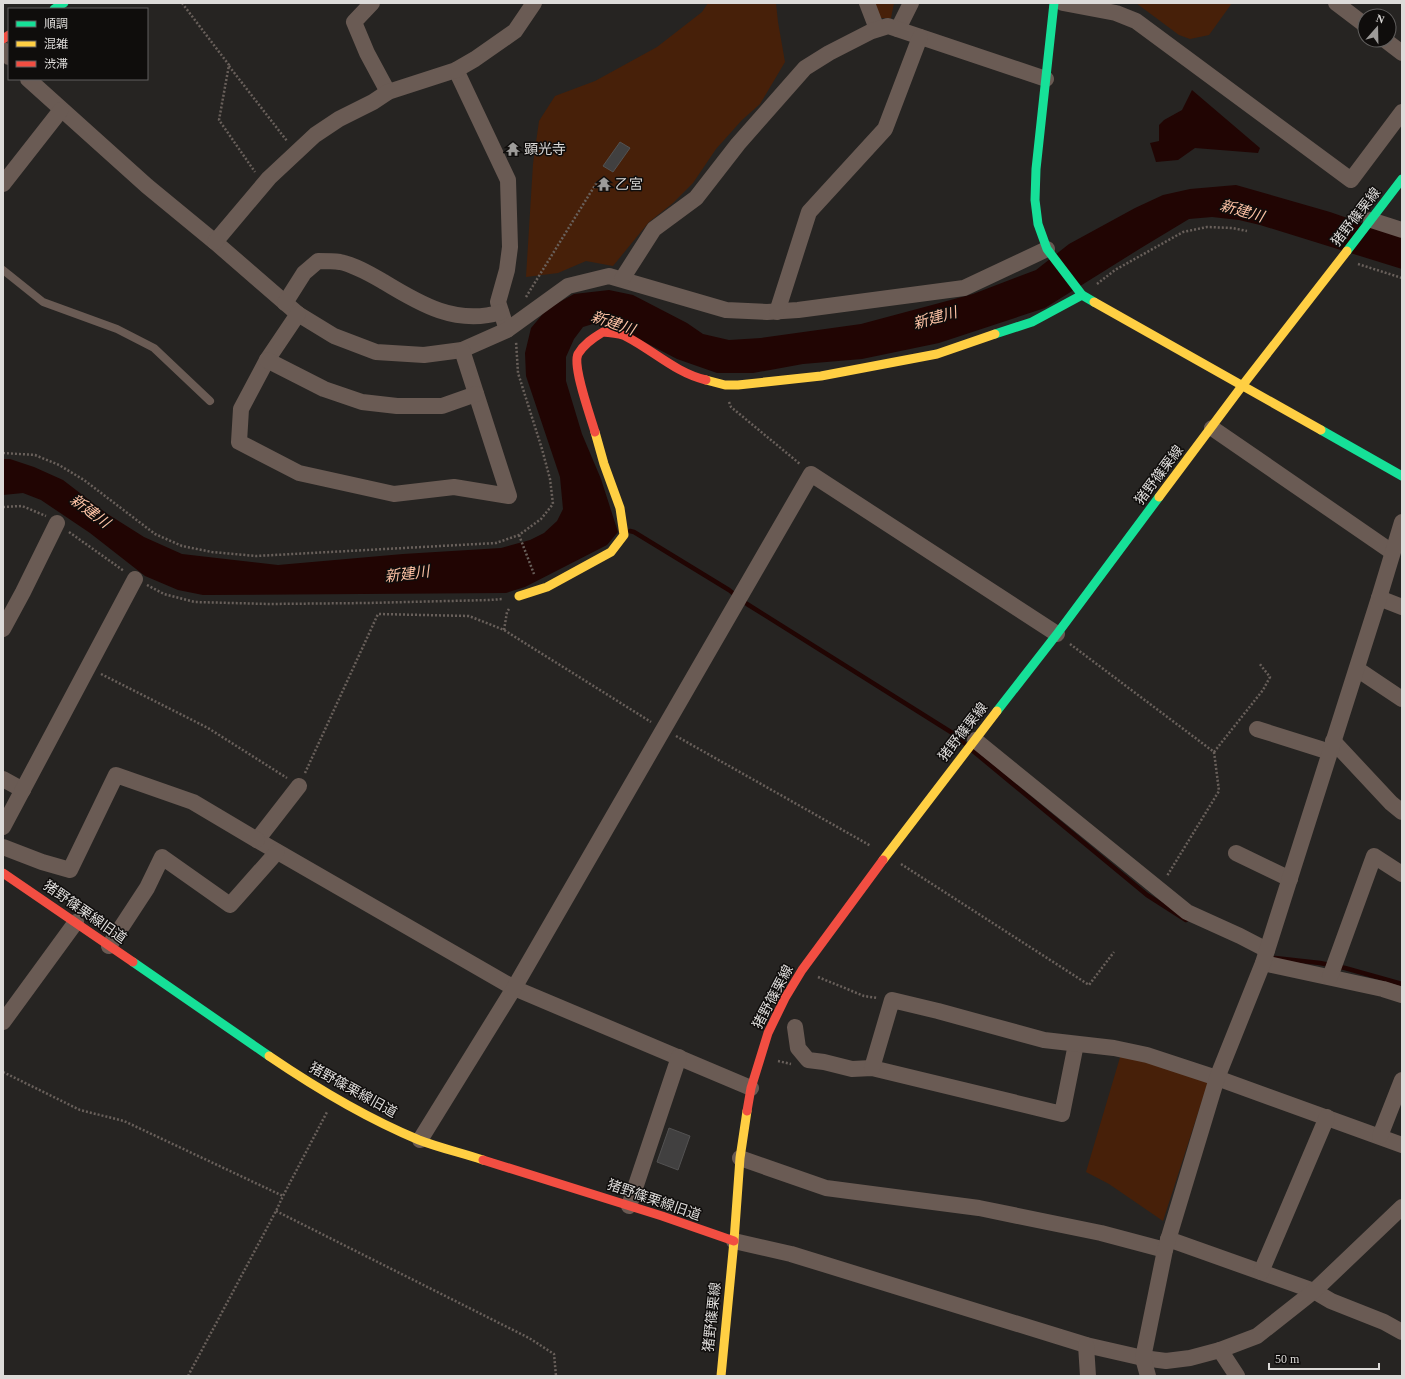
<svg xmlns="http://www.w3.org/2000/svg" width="1405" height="1379" viewBox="0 0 1405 1379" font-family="'Times New Roman','Noto Sans JP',serif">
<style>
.green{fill:#472009}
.water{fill:#210503}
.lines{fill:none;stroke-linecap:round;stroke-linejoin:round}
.stream{stroke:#210503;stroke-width:4.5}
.building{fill:#414040;stroke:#535252}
.path{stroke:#69605b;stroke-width:2.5;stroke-dasharray:2 2;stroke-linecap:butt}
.lane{stroke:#6a5b54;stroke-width:8}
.street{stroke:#6a5b54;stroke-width:16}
.fast{stroke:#16e098;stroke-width:9}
.slow{stroke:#ffcf43;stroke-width:9}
.jam{stroke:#f24e42;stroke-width:9}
.labels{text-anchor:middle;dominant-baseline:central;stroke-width:3;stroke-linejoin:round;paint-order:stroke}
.poi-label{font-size:14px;fill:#dddbd9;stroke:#0f0d0c;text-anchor:start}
.street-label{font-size:14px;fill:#dddbd9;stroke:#0f0d0c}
.water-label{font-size:15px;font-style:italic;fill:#fdc1a4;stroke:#0f0d0c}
</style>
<rect width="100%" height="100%" fill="#262422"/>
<g class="green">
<polygon points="708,3 776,3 778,22 785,62 760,104 742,120 716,149 693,183 673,203 649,222 613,266 586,261 558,273 526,277 533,164 539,121 555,96 595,81 657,47 702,12"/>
<polygon points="874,3 894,3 891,18 878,18"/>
<polygon points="1136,3 1232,3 1209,35 1190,39 1179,35"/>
<polygon points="1121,1054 1209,1079 1163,1221 1109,1184 1086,1172"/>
</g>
<g class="water">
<polygon points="1192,90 1260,148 1258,153 1195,148 1178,160 1156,162 1150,143 1159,141 1159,125 1164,120 1182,110"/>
<polygon points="1236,185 1330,212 1402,237 1402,269 1260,225 1239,220 1212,217 1189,219 1141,248 1045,308 939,343 862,359 803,364 753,373 717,373 677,359 610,324 596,323 583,327 574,339 566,357 566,381 582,434 601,479 618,532 607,545 525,587 506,593 203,595 178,590 145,576 90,533 41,500 23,493 3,495 3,459 10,459 34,467 63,480 106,513 144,537 182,554 278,565 403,554 501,548 530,540 544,533 557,521 563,509 560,477 526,376 525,353 531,328 547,309 574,294 609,290 633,295 687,323 703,334 729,340 761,338 861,324 973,294 1036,270 1069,244 1135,208 1163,195 1190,189"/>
</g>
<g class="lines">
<g class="stream">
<polyline points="630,531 634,532 729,590 747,604 954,734 964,743"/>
<polyline points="973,751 1147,895 1186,920"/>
<polyline points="1275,958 1320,963 1345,968 1402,984"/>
</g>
</g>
<g class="building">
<polygon points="620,142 630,148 613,172 603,166"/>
<polygon points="669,1128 690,1136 678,1170 657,1162"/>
</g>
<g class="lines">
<g class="path">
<polyline points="182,3 229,65 219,120 255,172"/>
<polyline points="229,66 287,141"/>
<polyline points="1358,264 1402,278"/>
<polyline points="1097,284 1115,270 1183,232 1207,227 1232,228 1247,231"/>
<polyline points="526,297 597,182"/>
<polyline points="729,402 731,407 800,464"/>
<polyline points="3,453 35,455 59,465 84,480 155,534 182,546 212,552 256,556 496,543 519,535 541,519 553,504 550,479 542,449 518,373 516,341"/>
<polyline points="3,507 22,506 46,516"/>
<polyline points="69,532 124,571"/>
<polyline points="519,535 534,574"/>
<polyline points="147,585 164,594 195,602 269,604 368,603 489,600 503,599"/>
<polyline points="504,630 507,612 509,609"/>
<polyline points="1070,644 1214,752 1219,791 1167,876"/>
<polyline points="101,674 208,728 287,778"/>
<polyline points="676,736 871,846"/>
<polyline points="1214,752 1263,690 1270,677 1259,663"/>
<polyline points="305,773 378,614 469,616 504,630 651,722"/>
<polyline points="901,864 1089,985 1114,952"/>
<polyline points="818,977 864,996 877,998"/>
<polyline points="778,1061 791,1064"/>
<polyline points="3,1072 80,1110 124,1121 283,1196"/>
<polyline points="276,1211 529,1338 554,1354 556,1376"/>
<polyline points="188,1376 276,1211 283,1196 327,1112"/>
</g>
<polyline class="lane" points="3,270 43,302 117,329 154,348 210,401"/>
<g class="street">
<polyline points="372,3 354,22 367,53 388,92"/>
<polyline points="867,3 877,29"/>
<polyline points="1063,3 1116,13 1136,21 1351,180 1402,112"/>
<polyline points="1336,3 1365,25"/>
<polyline points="898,29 911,3"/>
<polyline points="1385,40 1402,53"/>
<polyline points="3,50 9,57"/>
<polyline points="456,70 508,180 510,247 507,270 498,302 507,330"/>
<polyline points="28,79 147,186 215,242 298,314 334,336 376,352 424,355 462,350 507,330 568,286 609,276 726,310 767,312 798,310 964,288 1047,249"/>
<polyline points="3,184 61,110"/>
<polyline points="1371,220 1402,230"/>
<polyline points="215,242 269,178 315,135 339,119 373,102 388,92 456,70 475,59 515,31 534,3"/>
<polyline points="622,279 654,229 696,198 738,144 805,68 829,53 872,31 888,26 1046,79"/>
<path d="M285 303 304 273 318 261C325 261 333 261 340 262 355 265 370 274 384 282 420 304 457 326 501 312"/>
<polyline points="777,312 809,212 885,129 920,37"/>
<polyline points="298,314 267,360 241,409 239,442 299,473 394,494 454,487 509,496 462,350"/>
<polyline points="267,360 324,389 362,402 397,406 442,406 476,394"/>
<polyline points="1212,428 1392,552"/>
<polyline points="1379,598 1402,607"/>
<polyline points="3,629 23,592 57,523"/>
<polyline points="1357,669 1402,699"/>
<polyline points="1257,729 1330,752"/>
<polyline points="975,740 1187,912 1240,936 1267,950"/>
<polyline points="1333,741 1391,803 1402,812"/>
<polyline points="3,779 23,790"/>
<polyline points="299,786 257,840 514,988 751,1088"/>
<polyline points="3,827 135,579"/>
<polyline points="3,847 42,862 70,870 116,775 193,802 257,840"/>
<polyline points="1236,853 1290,879"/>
<polyline points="109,946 147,888 162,857 230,905 277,852"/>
<polyline points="1263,963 1383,989 1402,995"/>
<polyline points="1330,977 1374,856 1402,874"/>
<polyline points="3,1022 76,922"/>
<polyline points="795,1027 798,1048 808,1060 824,1062 852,1069 872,1068 1062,1114 1076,1044"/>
<polyline points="872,1068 892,1000 938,1011 1044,1040 1114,1048 1147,1055 1217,1078 1402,1145"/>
<polyline points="1380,1136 1402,1080"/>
<polyline points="420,1140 514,988 811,474 1057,634"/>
<polyline points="740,1158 826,1188 979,1208 1101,1233 1165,1250"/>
<polyline points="629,1206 679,1057"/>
<polyline points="1168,1239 1314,1291 1331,1301 1384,1322 1402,1332"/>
<polyline points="734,1241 791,1254 1086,1345 1143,1358 1166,1361 1190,1358 1220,1350 1257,1336 1314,1291 1402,1207"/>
<polyline points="1261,1272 1327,1117"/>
<polyline points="1086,1345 1088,1376"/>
<polyline points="1220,1350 1237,1376"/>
<polyline points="1148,1376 1143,1358 1165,1250 1217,1078 1263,963 1379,598 1402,522"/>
</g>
<g class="fast">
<polyline points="1054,3 1036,169 1035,200 1038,224 1047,249 1082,295 1094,302"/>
<polyline points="54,9 64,3"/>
<polyline points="1347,251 1402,179"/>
<polyline points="995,334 1032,322 1082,295"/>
<polyline points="1321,430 1402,476"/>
<polyline points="997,711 1057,634 1159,497"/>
<polyline points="133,962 269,1056"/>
</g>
<g class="slow">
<polyline points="1094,302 1321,430"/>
<polyline points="706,380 725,385 738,385 821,376 937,354 995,334"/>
<polyline points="1159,497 1242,386 1347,251"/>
<polyline points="519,596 547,587 611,552 624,535 620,508 604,464 595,432"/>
<polyline points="883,860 997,711"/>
<path d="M269 1056C316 1088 366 1118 419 1140 440 1148 462 1153 483 1160"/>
<polyline points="721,1376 734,1241 740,1158 747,1111"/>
</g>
<g class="jam">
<polyline points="3,39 9,35"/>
<path d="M595 432C591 418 572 366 578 354 584 344 593 338 603 332 611 333 621 333 627 337 654 351 676 373 706 380"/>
<polyline points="3,873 133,962"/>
<polyline points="747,1111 751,1088 768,1033 785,998 802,970 883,860"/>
<polyline points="483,1160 662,1216 734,1241"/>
</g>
</g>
<defs>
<symbol id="temple-bare" viewBox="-9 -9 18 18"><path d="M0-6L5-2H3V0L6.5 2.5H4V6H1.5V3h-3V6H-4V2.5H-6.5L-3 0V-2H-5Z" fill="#9d9b99" stroke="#0f0d0c" stroke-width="2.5" paint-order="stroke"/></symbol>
</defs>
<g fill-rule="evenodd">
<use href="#temple-bare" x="503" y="139" width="20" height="20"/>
<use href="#temple-bare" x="594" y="174" width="20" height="20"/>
</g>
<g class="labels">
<g class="poi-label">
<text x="524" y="149">顕光寺</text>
<text x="615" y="184">乙宮</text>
</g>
<g class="street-label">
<text transform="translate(1356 217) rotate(-52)">猪野篠栗線</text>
<text transform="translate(1159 475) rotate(-53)">猪野篠栗線</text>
<text transform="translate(963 732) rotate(-52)">猪野篠栗線</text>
<text transform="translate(85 912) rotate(35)">猪野篠栗線旧道</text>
<text transform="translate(773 997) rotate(-62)">猪野篠栗線</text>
<text transform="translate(353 1090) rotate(29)">猪野篠栗線旧道</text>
<text transform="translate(654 1200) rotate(19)">猪野篠栗線旧道</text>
<text transform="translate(712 1317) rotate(-84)">猪野篠栗線</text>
</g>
<g class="water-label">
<text transform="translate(1242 211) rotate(16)">新建川</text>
<text transform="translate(935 318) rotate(-16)">新建川</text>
<text transform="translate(613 323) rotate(19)">新建川</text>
<text transform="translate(90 511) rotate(37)">新建川</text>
<text transform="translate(407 574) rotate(-7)">新建川</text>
</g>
</g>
<rect width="1405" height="1379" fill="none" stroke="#dddbd9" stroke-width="8"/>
<rect x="8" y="8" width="140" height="72" fill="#0f0d0c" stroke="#615f5e"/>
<rect x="16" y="21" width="20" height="6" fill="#16e098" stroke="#615f5e"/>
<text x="44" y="28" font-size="12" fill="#dddbd9">順調</text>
<rect x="16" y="41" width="20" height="6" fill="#ffcf43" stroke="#615f5e"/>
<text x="44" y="48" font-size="12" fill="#dddbd9">混雑</text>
<rect x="16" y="61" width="20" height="6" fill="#f24e42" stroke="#615f5e"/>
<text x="44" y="68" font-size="12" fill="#dddbd9">渋滞</text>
<g transform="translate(1377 28) rotate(20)"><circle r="19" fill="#0f0d0c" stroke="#615f5e"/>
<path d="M0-3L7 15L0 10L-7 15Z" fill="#9d9b99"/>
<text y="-6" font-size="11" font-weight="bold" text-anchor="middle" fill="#dddbd9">N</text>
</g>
<path d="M1269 1363v6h110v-6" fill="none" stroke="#dddbd9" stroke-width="2"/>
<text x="1275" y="1363" font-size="12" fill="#dddbd9" stroke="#0f0d0c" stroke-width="3" paint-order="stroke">50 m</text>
</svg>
